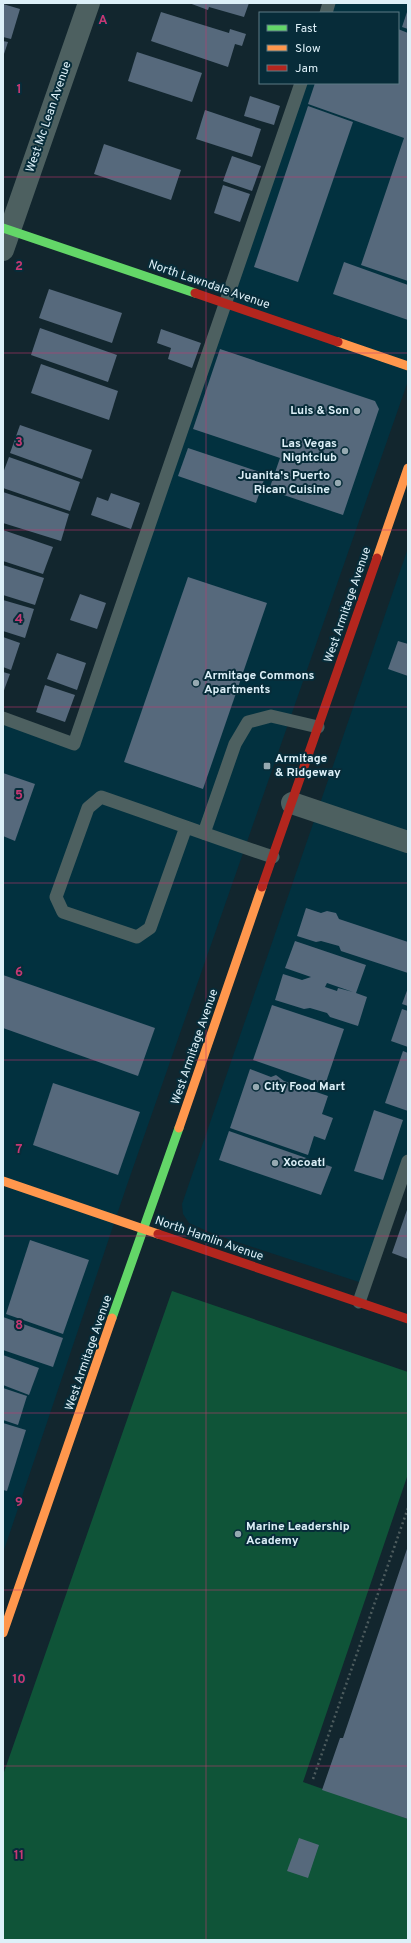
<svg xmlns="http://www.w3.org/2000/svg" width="411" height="1943" viewBox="0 0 411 1943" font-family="Overpass,sans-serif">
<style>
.built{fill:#02313f}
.green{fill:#0f5438}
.building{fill:#56697c;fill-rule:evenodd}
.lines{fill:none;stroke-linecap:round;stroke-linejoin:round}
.path{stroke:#4d5c5e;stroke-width:2.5;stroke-dasharray:2 3;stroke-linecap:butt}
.lane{stroke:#4d6060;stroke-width:13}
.street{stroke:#4d6060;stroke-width:22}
.fast{stroke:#63d668;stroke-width:9}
.slow{stroke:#ff974d;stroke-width:9}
.jam{stroke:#b3261e;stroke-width:9}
.grid{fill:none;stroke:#c63873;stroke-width:1;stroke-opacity:0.55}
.poi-dot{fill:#96a9b1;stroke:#072c39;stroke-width:1.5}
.labels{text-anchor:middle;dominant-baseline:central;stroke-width:4;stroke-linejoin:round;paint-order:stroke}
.street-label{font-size:12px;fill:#ddf0f8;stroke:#072c39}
.poi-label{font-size:12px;font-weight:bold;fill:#ddf0f8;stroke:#072c39;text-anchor:start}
.grid-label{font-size:13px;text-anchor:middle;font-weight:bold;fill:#c63873;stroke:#072c39;stroke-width:4;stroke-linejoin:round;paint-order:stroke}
</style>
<rect width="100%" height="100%" fill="#12262e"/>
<g class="built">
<polygon points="329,3 408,3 408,381 127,1185 3,1553 3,719 74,744 302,83 398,83 398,13 326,13"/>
<polygon points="408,548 408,1153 362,1283 216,1235 189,1223 183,1214 182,1204"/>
</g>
<polygon class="green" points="172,1291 408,1372 408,1474 303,1782 408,1819 408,1940 3,1940 3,1775"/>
<g class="building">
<polygon points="189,3 249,3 244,17 209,7 208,10"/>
<polygon points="3,4 20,9 11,39 3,37"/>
<polygon points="408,9 408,29 402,27"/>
<polygon points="161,12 229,33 230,29 246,34 242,46 235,44 228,67 151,41"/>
<polygon points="398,29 408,33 408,281 361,265 404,138 308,104 315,83 398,83"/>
<polygon points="3,41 8,42 3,57"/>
<polygon points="137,52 202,73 192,102 128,81"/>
<polygon points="250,96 280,106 274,125 244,116"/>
<polygon points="308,106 353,122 298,282 254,267"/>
<polygon points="205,110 261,129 252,157 196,139"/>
<polygon points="104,144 181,170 171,200 94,174"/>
<polygon points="232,156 261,166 252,191 223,181"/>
<polygon points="223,185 250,194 240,222 214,213"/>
<polygon points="344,262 408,285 408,320 333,294"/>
<polygon points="49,289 122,313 112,343 39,318"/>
<polygon points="40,328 117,355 108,382 31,355"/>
<polygon points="161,329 201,343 192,368 168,359 171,348 157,343"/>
<polygon points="220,349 375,401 379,409 343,515 269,490 280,458 193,429"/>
<polygon points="41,364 118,391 109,420 31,393"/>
<polygon points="20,425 92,450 82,479 10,453"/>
<polygon points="188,448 266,474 256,503 178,476"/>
<polygon points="9,457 80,482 70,511 3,488 3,473"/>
<polygon points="3,492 69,514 61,541 3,523"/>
<polygon points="111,493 140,503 131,529 91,515 97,497 108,501"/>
<polygon points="3,530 53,547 43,574 3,561"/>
<polygon points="3,565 44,578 35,605 3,595"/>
<polygon points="188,577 267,603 203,789 124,762"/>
<polygon points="80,594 106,603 97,629 70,620"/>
<polygon points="3,600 34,609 25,638 3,631"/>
<polygon points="3,637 20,643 11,670 3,667"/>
<polygon points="398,641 408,644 408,676 388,669"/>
<polygon points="57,653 86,663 77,690 47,679"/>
<polygon points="3,672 10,674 3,693"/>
<polygon points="45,685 75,695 65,722 36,712"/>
<polygon points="3,773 35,784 15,841 3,836"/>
<polygon points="306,908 321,913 327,911 336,913 339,919 408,942 408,973 341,951 339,946 321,941 316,942 297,936"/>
<path d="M295 941 366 965 356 993 367 997 358 1026 330 1017 327 1013 310 1008 304 1009 275 1000 283 974 302 980 311 977 285 968ZM327 983 353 992 338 988 337 991 325 987Z"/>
<polygon points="3,975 155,1028 138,1076 3,1028"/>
<polygon points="408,988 408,1006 402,1004"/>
<polygon points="272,1005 344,1029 325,1085 253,1060"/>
<polygon points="402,1009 408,1011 408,1047 391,1041"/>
<polygon points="403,1051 408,1053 408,1111 385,1103"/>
<polygon points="250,1069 271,1077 276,1075 284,1081 328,1096 322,1114 333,1118 325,1140 314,1136 308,1155 230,1128"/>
<polygon points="53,1083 140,1112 118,1175 33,1145"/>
<polygon points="374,1110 403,1120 383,1180 354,1171"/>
<polygon points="229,1131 332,1167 321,1195 219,1160"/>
<polygon points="408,1207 408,1259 392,1253"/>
<polygon points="30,1240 89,1260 63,1334 6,1314"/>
<polygon points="3,1317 63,1338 53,1367 3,1350"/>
<polygon points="3,1355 39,1368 29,1395 3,1385"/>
<polygon points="3,1388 27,1396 18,1425 3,1420"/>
<polygon points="3,1423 26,1430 7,1491 3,1490"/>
<polygon points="408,1546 408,1819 322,1790 340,1738 343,1738"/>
<polygon points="299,1838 319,1845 308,1878 287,1871"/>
</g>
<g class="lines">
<polyline class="path" points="313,1779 408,1508"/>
<g class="lane">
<polyline points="326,13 329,3"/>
<polyline points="3,718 74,744 301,83"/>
<path d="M186 827 150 928 137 937 63 912 56 897 88 808 101 797C159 817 216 838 273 857"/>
<polyline points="204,833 235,744 248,722 271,716 318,727"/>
<polyline points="359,1302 408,1161"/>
</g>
<g class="street">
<polyline points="3,250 89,3"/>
<polyline points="292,803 408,842"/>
</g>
<g class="fast">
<polyline points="3,228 195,293"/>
<polyline points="112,1318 179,1128"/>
</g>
<g class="slow">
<polyline points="338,342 408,366"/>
<polyline points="377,558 408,468"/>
<polyline points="179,1128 262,887"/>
<polyline points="3,1181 158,1234"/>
<polyline points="3,1633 112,1318"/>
</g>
<g class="jam">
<polyline points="195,293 338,342"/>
<polyline points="262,887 377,558"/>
<polyline points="158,1234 408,1319"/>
</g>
</g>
<path class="grid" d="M206 3V1940M3 177H408M3 353H408M3 530H408M3 707H408M3 883H408M3 1060H408M3 1236H408M3 1413H408M3 1590H408M3 1766H408"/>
<g class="poi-dot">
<circle cx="357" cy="411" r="4"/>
<circle cx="345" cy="451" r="4"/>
<circle cx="338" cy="483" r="4"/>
<circle cx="196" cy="683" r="4"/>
<rect x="263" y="762" width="8" height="8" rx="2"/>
<circle cx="256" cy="1087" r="4"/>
<circle cx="275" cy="1163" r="4"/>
<circle cx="238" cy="1534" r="4"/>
</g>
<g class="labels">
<g class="street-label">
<text transform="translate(49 117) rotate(-71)">West Mc Lean Avenue</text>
<text transform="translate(209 285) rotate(19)">North Lawndale Avenue</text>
<text transform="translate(348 605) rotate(-71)">West Armitage Avenue</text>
<text transform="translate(195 1047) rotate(-71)">West Armitage Avenue</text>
<text transform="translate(209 1239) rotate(19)">North Hamlin Avenue</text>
<text transform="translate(89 1353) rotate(-71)">West Armitage Avenue</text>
</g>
<g class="poi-label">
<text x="349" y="411" text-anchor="end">Luis &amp; Son</text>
<text x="337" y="444" text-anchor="end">Las Vegas<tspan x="337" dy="14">Nightclub</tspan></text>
<text x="330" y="476" text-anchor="end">Juanita's Puerto<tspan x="330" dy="14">Rican Cuisine</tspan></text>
<text x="204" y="676">Armitage Commons<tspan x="204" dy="14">Apartments</tspan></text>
<text x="275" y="759">Armitage<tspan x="275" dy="14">&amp; Ridgeway</tspan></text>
<text x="264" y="1087">City Food Mart</text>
<text x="283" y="1163">Xocoatl</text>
<text x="246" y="1527">Marine Leadership<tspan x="246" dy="14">Academy</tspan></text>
</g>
</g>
<g class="grid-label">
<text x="103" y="24">A</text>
<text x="19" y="93">1</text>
<text x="19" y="270">2</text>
<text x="19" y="446">3</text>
<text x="19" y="623">4</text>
<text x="19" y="799">5</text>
<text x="19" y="976">6</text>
<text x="19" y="1153">7</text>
<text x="19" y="1329">8</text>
<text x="19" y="1506">9</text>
<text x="19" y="1683">10</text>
<text x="19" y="1859">11</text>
</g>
<rect width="411" height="1943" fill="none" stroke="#ddf0f8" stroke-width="8"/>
<rect x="259" y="12" width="140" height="72" fill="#072c39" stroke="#5d7a85"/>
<rect x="267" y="25" width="20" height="6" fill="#63d668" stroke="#5d7a85"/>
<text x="295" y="32" font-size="12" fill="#ddf0f8">Fast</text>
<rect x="267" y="45" width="20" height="6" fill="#ff974d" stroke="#5d7a85"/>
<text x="295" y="52" font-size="12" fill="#ddf0f8">Slow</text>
<rect x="267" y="65" width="20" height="6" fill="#b3261e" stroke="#5d7a85"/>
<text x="295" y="72" font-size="12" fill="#ddf0f8">Jam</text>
</svg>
